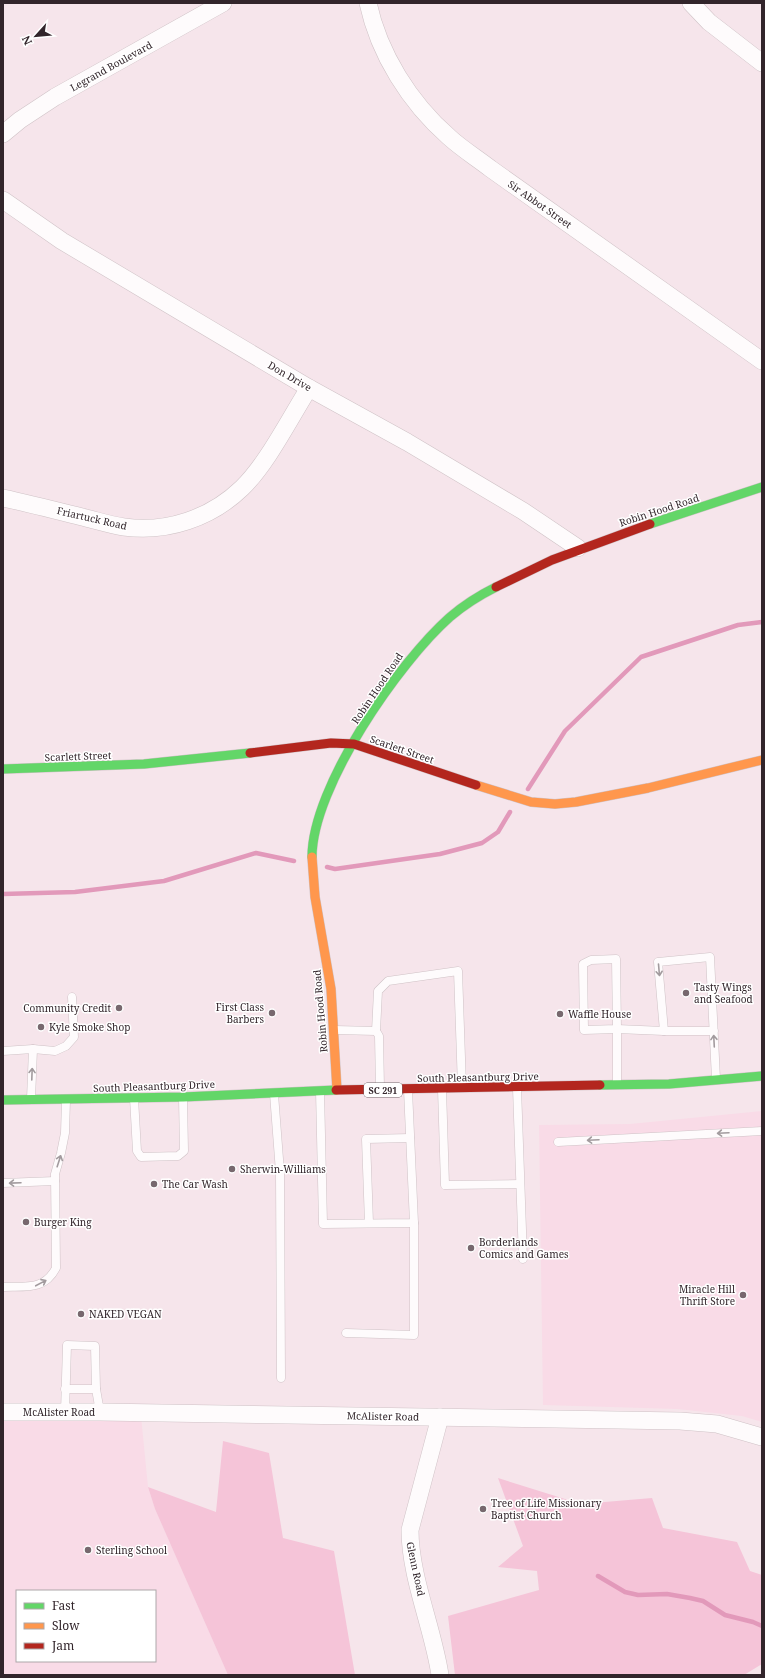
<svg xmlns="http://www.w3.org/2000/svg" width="765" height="1678" viewBox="0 0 765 1678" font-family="'Noto Serif',serif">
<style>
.built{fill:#f9dbe7;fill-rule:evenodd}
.green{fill:#f5c4d8}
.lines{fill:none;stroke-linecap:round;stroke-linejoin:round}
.stream{stroke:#e299ba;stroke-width:4.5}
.lane-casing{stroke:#cfc2c6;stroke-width:9}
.street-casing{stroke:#cfc2c6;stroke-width:18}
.fast-casing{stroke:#cfc2c6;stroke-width:10}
.slow-casing{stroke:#cfc2c6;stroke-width:10}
.jam-casing{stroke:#cfc2c6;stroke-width:10}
.lane{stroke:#fefbfc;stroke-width:8}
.street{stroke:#fefbfc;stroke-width:17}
.fast{stroke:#63d668;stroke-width:9}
.slow{stroke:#ff974d;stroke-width:9}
.jam{stroke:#b3261e;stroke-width:9}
.oneway{stroke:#a29b9e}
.poi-dot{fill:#77686e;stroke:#fff;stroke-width:1.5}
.labels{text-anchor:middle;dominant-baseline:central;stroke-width:3;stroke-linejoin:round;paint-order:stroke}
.shield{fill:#fff;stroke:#70666b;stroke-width:1}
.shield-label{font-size:9px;font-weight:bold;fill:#32252b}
.street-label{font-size:10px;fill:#32252b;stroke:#fff}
.poi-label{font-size:10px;fill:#32252b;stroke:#fff;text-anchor:start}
</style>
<rect width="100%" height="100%" fill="#f6e5eb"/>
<g class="built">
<polygon points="762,1111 762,1422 742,1416 677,1409 543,1405 539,1125 630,1124"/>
<path d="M3 1416H141L148 1487 155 1509 228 1675H3ZM17 1591H155V1661H17Z"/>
</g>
<g class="green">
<polygon points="223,1441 269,1453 283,1538 334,1551 355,1675 228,1675 155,1509 148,1487 216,1512"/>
<polygon points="498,1478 581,1504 652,1498 663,1528 737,1542 750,1571 762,1575 762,1664 744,1675 455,1675 448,1616 539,1590 537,1571 498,1567 523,1546"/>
</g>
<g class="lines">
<g class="stream">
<polyline points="528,789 565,731 641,657 738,625 762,622"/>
<polyline points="327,867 335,869 440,854 482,843 498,832 510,812"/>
<polyline points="3,894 75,892 164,881 256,853 294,861"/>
<polyline points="598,1576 625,1592 638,1595 667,1594 690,1598 703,1601 725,1615 753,1622 762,1626"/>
</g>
<defs>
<g id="lane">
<polygon points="616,959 617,1029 584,1030 583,964 591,960"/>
<polyline points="335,1030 376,1031 379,1036 380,1088"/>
<polyline points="376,1031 378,991 388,981 458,971 462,1087"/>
<polyline points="714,1031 664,1031 658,962 710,957 716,1079"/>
<polyline points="3,1051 33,1049 55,1051 66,1046 74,1037 72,997"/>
<polyline points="617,1083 617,1029 664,1031"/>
<polyline points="517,1088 523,1259"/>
<polyline points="442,1089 445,1185 520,1184"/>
<polyline points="320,1091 323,1224 414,1223 408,1090"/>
<polyline points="274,1094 280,1172 281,1378"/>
<polyline points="134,1098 137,1151 141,1157 178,1156 184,1151 183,1098"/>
<polyline points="31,1099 33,1049"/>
<polyline points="558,1142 762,1131"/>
<polyline points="3,1183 55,1181"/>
<polyline points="369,1223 366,1139 410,1138"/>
<path d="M3 1287C25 1286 44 1291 56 1268L55 1174 61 1153 65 1133 66 1100"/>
<polyline points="346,1333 414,1335 414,1223"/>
<polyline points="65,1389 96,1389"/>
<polyline points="65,1412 67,1345 95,1346 96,1389 100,1412"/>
</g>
<g id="street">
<path d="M368 3C379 54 410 103 449 137 462 149 477 158 491 169L762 361"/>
<polyline points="691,3 709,22 762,63"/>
<polyline points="3,134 20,120 55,97 223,3"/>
<polyline points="3,200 62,241 309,388 407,442 523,511 578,548"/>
<path d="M3 498C31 504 58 511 86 518 98 521 111 525 124 527 167 533 211 518 242 488 267 464 290 418 309 388"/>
<polyline points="3,1412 100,1412 680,1421 717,1424 762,1437"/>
<path d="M440 1417 410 1530C410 1577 433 1628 440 1675"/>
</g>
<g id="fast">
<polyline points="650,524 762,487"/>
<polyline points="3,769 144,764 250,753"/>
<path d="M312 857C312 787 399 662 450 617 464 605 480 595 496 587"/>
<polyline points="600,1085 669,1084 762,1076"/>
<polyline points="3,1100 183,1097 336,1090"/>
</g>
<g id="slow">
<polyline points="476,785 531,802 555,804 576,802 648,788 762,760"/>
<polyline points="312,857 315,897 331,989 337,1090"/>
</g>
<g id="jam">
<polyline points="496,587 552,560 650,524"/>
<polyline points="250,753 331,743 354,744 476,785"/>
<polyline points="336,1090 600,1085"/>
</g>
</defs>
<use href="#lane" class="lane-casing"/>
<use href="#street" class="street-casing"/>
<use href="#fast" class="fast-casing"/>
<use href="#slow" class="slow-casing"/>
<use href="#jam" class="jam-casing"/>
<use href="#lane" class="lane"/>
<use href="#street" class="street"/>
<use href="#fast" class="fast"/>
<use href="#slow" class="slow"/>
<use href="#jam" class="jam"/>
</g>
<defs><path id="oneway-shaft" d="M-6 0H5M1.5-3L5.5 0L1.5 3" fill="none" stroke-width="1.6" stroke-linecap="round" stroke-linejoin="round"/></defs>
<g class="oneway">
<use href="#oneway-shaft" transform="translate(659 970) rotate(85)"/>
<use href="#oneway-shaft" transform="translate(714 1041) rotate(-93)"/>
<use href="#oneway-shaft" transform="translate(32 1074) rotate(-88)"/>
<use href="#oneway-shaft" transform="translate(723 1133) rotate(177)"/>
<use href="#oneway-shaft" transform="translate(593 1140) rotate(177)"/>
<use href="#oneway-shaft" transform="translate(59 1161) rotate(-72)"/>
<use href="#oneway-shaft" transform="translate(15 1183) rotate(178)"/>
<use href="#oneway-shaft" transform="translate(41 1283) rotate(-28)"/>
</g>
<g class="poi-dot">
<circle cx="686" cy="993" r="4"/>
<circle cx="119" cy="1008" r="4"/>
<circle cx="272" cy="1013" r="4"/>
<circle cx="560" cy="1014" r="4"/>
<circle cx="41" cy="1027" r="4"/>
<circle cx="232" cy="1169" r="4"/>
<circle cx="154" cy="1184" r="4"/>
<circle cx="26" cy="1222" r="4"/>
<circle cx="471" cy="1248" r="4"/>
<circle cx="743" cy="1295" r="4"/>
<circle cx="81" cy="1314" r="4"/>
<circle cx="483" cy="1509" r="4"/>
<circle cx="88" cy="1550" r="4"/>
</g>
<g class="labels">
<rect class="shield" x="364" y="1083" width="38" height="14" rx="3"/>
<g class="shield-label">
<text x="383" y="1090">SC 291</text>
</g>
<g class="street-label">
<text transform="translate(111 66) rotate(-29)">Legrand Boulevard</text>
<text transform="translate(540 204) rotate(35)">Sir Abbot Street</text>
<text transform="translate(290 376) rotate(30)">Don Drive</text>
<text transform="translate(659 510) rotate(-18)">Robin Hood Road</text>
<text transform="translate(92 518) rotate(13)">Friartuck Road</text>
<text transform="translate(377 688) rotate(-56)">Robin Hood Road</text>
<text transform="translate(402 749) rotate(19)">Scarlett Street</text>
<text transform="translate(78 756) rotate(-2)">Scarlett Street</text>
<text transform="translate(320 1011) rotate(-95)">Robin Hood Road</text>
<text transform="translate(478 1077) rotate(-1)">South Pleasantburg Drive</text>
<text transform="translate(154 1086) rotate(-2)">South Pleasantburg Drive</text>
<text x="59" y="1412">McAlister Road</text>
<text transform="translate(383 1416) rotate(1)">McAlister Road</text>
<text transform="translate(416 1569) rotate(78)">Glenn Road</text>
</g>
<g class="poi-label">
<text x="694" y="987">Tasty Wings<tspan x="694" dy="12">and Seafood</tspan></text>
<text x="264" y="1007" text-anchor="end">First Class<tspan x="264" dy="12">Barbers</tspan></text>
<text x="111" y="1008" text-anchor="end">Community Credit</text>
<text x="568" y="1014">Waffle House</text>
<text x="49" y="1027">Kyle Smoke Shop</text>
<text x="240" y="1169">Sherwin-Williams</text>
<text x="162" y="1184">The Car Wash</text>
<text x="34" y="1222">Burger King</text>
<text x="479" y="1242">Borderlands<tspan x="479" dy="12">Comics and Games</tspan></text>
<text x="735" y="1289" text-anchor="end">Miracle Hill<tspan x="735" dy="12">Thrift Store</tspan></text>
<text x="89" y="1314">NAKED VEGAN</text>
<text x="491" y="1503">Tree of Life Missionary<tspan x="491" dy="12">Baptist Church</tspan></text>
<text x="96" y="1550">Sterling School</text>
</g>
</g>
<rect width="765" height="1678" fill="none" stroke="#32252b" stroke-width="8"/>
<rect x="16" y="1590" width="140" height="72" fill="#ffffff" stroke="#ada8aa"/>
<rect x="24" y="1603" width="20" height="6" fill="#63d668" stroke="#ada8aa"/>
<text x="52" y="1610" font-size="12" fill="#32252b">Fast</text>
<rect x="24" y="1623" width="20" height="6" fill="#ff974d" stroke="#ada8aa"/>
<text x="52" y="1630" font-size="12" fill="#32252b">Slow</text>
<rect x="24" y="1643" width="20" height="6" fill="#b3261e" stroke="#ada8aa"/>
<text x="52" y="1650" font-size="12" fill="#32252b">Jam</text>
<g transform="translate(36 36) rotate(243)" stroke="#ffffff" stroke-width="3" paint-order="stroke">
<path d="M0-3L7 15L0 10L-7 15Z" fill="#32252b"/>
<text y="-6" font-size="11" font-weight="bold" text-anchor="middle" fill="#32252b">N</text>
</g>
</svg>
